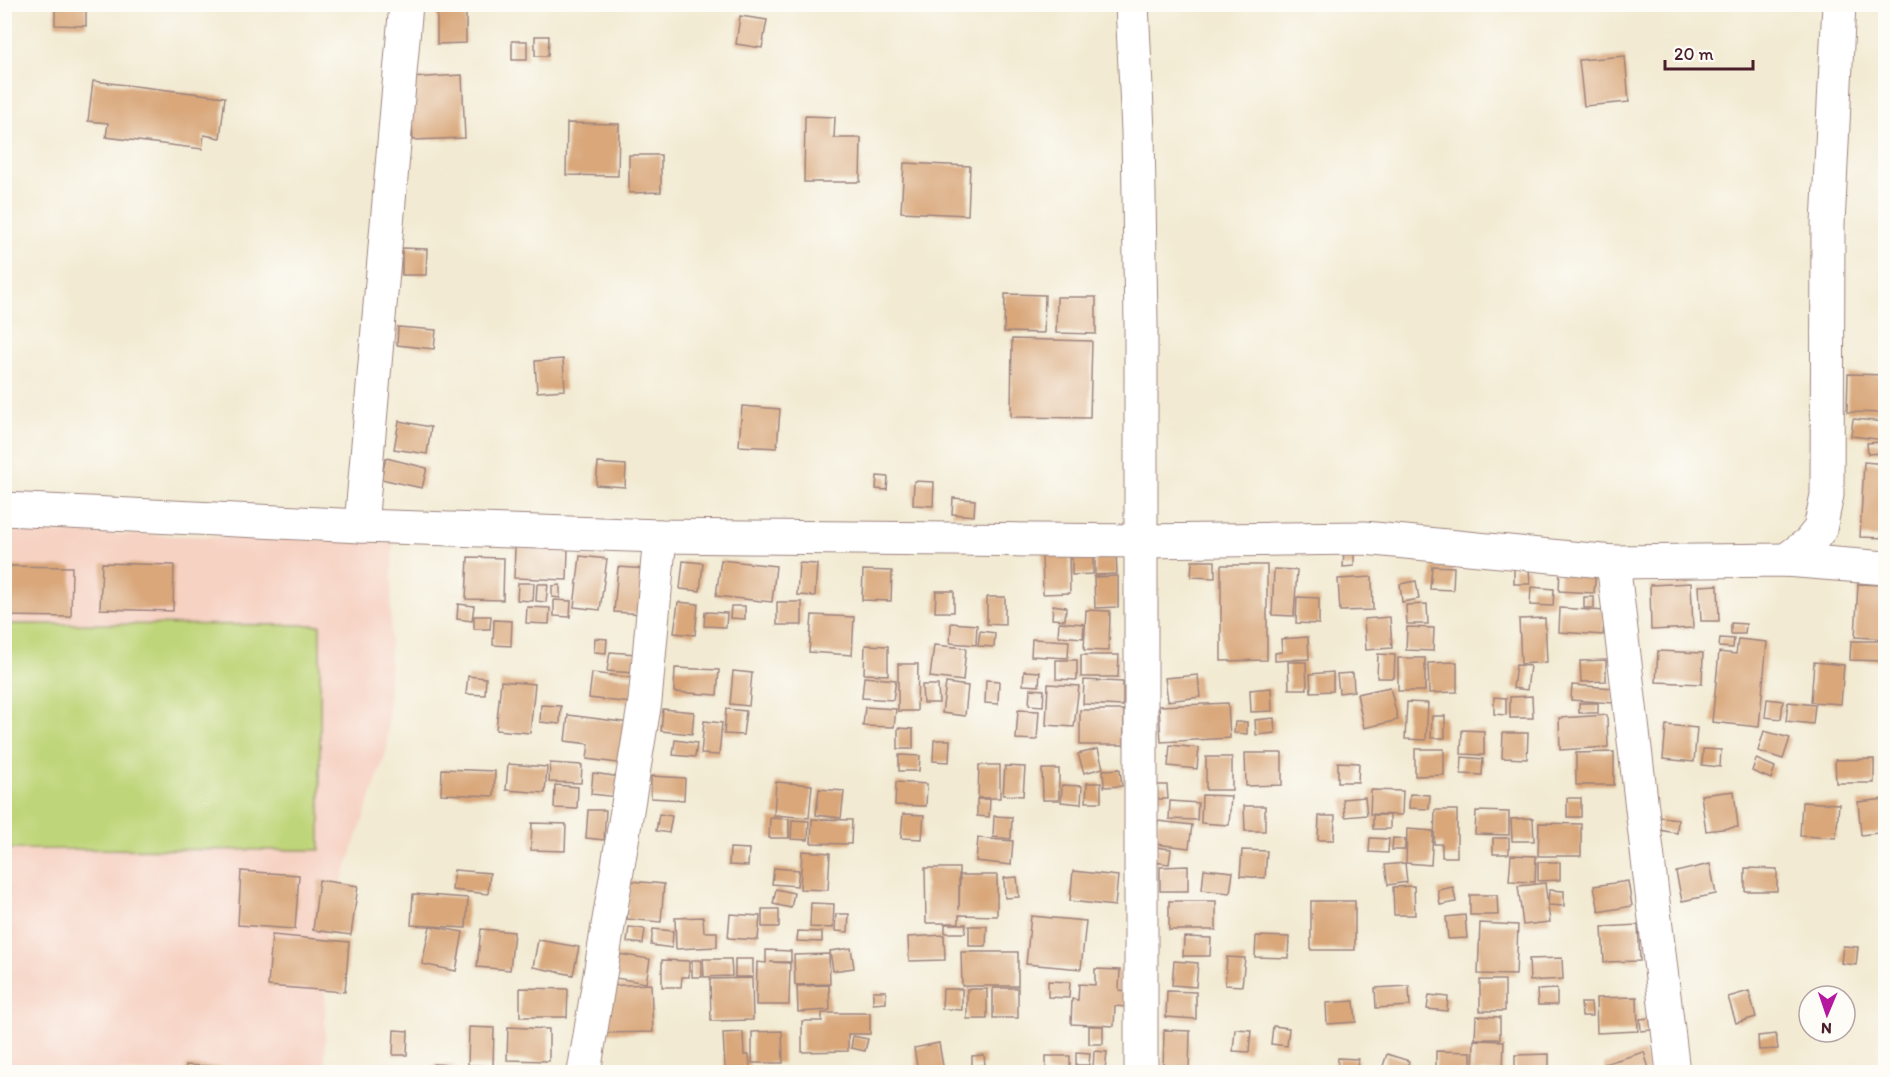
<svg xmlns="http://www.w3.org/2000/svg" width="1890" height="1077" viewBox="0 0 1890 1077" font-family="Itim,sans-serif">
<style>
.built{fill:#f6d2c3}
.green{fill:#bfd579;stroke:#847a52;stroke-width:1.5}
.building{fill:#d9a77a}
.lines{fill:none;stroke-linecap:round;stroke-linejoin:round}
.minor-casing{stroke:#9e847e;stroke-width:35}
.minor{stroke:#fff;stroke-width:33}
</style>
<rect width="100%" height="100%" fill="#fdfcf7"/>
<filter id="ink" filterUnits="userSpaceOnUse"><feTurbulence type="fractalNoise" baseFrequency=".0167" numOctaves="2"/><feDisplacementMap in="SourceGraphic" scale="12" xChannelSelector="R" yChannelSelector="G"/><feConvolveMatrix kernelMatrix="1 2 1 2 8 2 1 2 1" color-interpolation-filters="sRGB"/></filter>
<filter id="wash" filterUnits="userSpaceOnUse"><feTurbulence type="fractalNoise" baseFrequency=".008" numOctaves="4" result="noise"/><feDisplacementMap in="SourceGraphic" scale="24" xChannelSelector="R" yChannelSelector="G"/><feGaussianBlur stdDeviation="1.35" result="paint"/><feColorMatrix in="noise" values="0 0 0 0 0 0 0 0 0 0 0 0 0 0 0 0 0 1.4 0 .05"/><feComposite in="paint" operator="in"/></filter>
<g filter="url(#wash)">
<rect width="100%" height="100%" fill="#f2ead2"/>
<polygon class="built" points="5,531 393,542 387,750 325,930 325,1072 5,1072"/>
<polygon class="green" points="5,624 320,625 320,850 5,849"/>
<g id="blocks">
<g class="building">
<polygon points="55,4 86,4 86,26 55,25"/>
<polygon points="437,9 466,9 466,43 437,44"/>
<polygon points="740,16 767,20 762,48 736,44"/>
<polygon points="535,36 549,36 548,56 535,56"/>
<rect x="512" y="41" width="15" height="19"/>
<polygon points="1625,56 1629,102 1584,106 1579,60"/>
<polygon points="462,75 465,138 413,140 410,78"/>
<polygon points="93,81 225,97 220,138 204,135 202,149 106,137 108,123 88,121"/>
<polygon points="805,116 835,117 834,138 861,138 860,182 804,182"/>
<polygon points="567,123 619,124 618,176 566,175"/>
<polygon points="629,155 661,155 661,192 629,193"/>
<polygon points="904,163 970,166 968,215 901,212"/>
<polygon points="402,248 427,249 426,275 402,275"/>
<polygon points="1005,294 1045,295 1044,333 1004,332"/>
<polygon points="1057,297 1096,297 1096,334 1056,333"/>
<polygon points="398,327 436,330 434,349 397,345"/>
<polygon points="1012,339 1092,341 1090,418 1011,417"/>
<polygon points="563,359 565,390 537,392 535,361"/>
<polygon points="1848,374 1886,375 1886,413 1847,412"/>
<polygon points="742,406 780,409 777,448 739,446"/>
<polygon points="1853,419 1886,422 1886,440 1851,436"/>
<polygon points="399,421 431,427 427,454 394,449"/>
<polygon points="1880,442 1880,453 1868,454 1867,443"/>
<polygon points="386,458 427,468 422,488 381,479"/>
<polygon points="1864,462 1886,464 1886,538 1860,537"/>
<polygon points="598,463 626,465 625,487 596,485"/>
<polygon points="877,476 888,477 887,490 876,489"/>
<polygon points="914,481 934,482 933,506 913,505"/>
<polygon points="953,498 975,500 974,516 952,514"/>
<polygon points="515,547 568,549 567,580 514,578"/>
<polygon points="1344,551 1354,551 1354,566 1343,567"/>
<polygon points="1042,552 1069,552 1070,593 1043,594"/>
<polygon points="1093,552 1093,574 1072,575 1072,553"/>
<polygon points="1095,552 1116,552 1117,574 1095,575"/>
<polygon points="580,556 607,559 600,610 574,607"/>
<polygon points="468,557 504,558 503,600 466,599"/>
<polygon points="721,560 776,566 772,602 716,596"/>
<polygon points="683,561 703,563 700,591 680,589"/>
<polygon points="1192,561 1215,561 1215,578 1191,577"/>
<polygon points="102,563 174,565 173,611 100,609"/>
<polygon points="799,563 817,564 815,596 797,595"/>
<polygon points="1221,565 1267,565 1267,660 1221,661"/>
<polygon points="4,566 72,567 71,617 4,616"/>
<polygon points="1432,566 1454,567 1453,590 1430,589"/>
<polygon points="618,567 647,569 643,614 614,612"/>
<polygon points="1514,568 1529,568 1530,584 1514,584"/>
<polygon points="1560,568 1596,570 1594,593 1559,591"/>
<polygon points="1274,569 1297,570 1294,616 1272,615"/>
<polygon points="863,570 892,571 891,601 862,600"/>
<polygon points="1118,576 1118,607 1095,608 1094,577"/>
<polygon points="1372,577 1373,610 1340,611 1338,579"/>
<polygon points="1416,581 1419,599 1402,602 1400,584"/>
<polygon points="518,583 534,583 533,601 517,600"/>
<polygon points="1691,583 1693,628 1651,630 1650,585"/>
<polygon points="537,584 548,584 546,602 536,601"/>
<polygon points="1858,584 1886,585 1886,639 1855,637"/>
<polygon points="560,585 560,598 552,597 552,586"/>
<polygon points="1718,585 1719,621 1701,621 1699,586"/>
<polygon points="1531,587 1554,589 1553,606 1530,605"/>
<polygon points="936,591 954,591 954,612 935,612"/>
<polygon points="987,597 1005,597 1005,625 987,624"/>
<polygon points="1297,597 1319,598 1319,624 1296,623"/>
<rect x="1584" y="597" width="10" height="11"/>
<polygon points="554,600 571,601 570,617 554,616"/>
<polygon points="678,602 698,604 695,635 674,633"/>
<rect x="777" y="602" width="25" height="23"/>
<polygon points="458,604 474,606 472,621 457,619"/>
<polygon points="1427,604 1428,624 1407,624 1406,605"/>
<polygon points="1053,605 1066,607 1065,620 1052,619"/>
<polygon points="731,606 745,606 745,619 730,618"/>
<polygon points="527,607 550,608 549,624 526,623"/>
<polygon points="1560,608 1605,611 1603,635 1559,632"/>
<polygon points="1086,610 1110,611 1109,651 1084,650"/>
<polygon points="705,612 727,613 726,627 704,626"/>
<polygon points="812,615 854,617 852,655 809,652"/>
<polygon points="474,616 491,616 490,629 474,629"/>
<polygon points="1390,617 1392,648 1366,650 1364,619"/>
<polygon points="1545,618 1547,662 1521,664 1519,619"/>
<polygon points="494,620 512,621 511,646 493,645"/>
<polygon points="1059,622 1084,624 1083,638 1058,636"/>
<polygon points="951,623 977,625 976,645 950,643"/>
<polygon points="1731,623 1746,624 1745,634 1731,634"/>
<polygon points="1407,627 1434,628 1433,651 1406,650"/>
<polygon points="980,631 995,633 994,647 978,646"/>
<polygon points="1308,637 1309,659 1275,661 1275,653 1282,652 1281,639"/>
<polygon points="595,638 607,639 606,653 594,652"/>
<polygon points="1720,638 1734,639 1733,648 1719,647"/>
<polygon points="1032,639 1069,641 1068,658 1031,656"/>
<polygon points="1738,639 1767,642 1759,727 1712,722 1719,652 1736,654"/>
<polygon points="1851,641 1886,641 1886,661 1850,660"/>
<polygon points="865,645 888,646 888,675 864,674"/>
<polygon points="934,645 966,648 963,681 930,677"/>
<polygon points="1658,651 1703,653 1702,684 1656,682"/>
<polygon points="610,652 636,654 634,673 607,671"/>
<polygon points="1378,654 1395,655 1394,678 1377,678"/>
<polygon points="1081,655 1119,655 1118,677 1081,677"/>
<rect x="1398" y="658" width="27" height="33"/>
<polygon points="1056,660 1077,660 1077,680 1056,679"/>
<polygon points="1606,660 1606,681 1581,682 1580,661"/>
<polygon points="1288,662 1306,662 1307,689 1289,689"/>
<polygon points="1457,662 1457,692 1429,693 1428,663"/>
<polygon points="1814,662 1844,665 1841,704 1811,702"/>
<polygon points="898,664 918,664 917,711 898,711"/>
<polygon points="1516,665 1530,666 1527,690 1513,688"/>
<polygon points="675,668 719,670 717,695 674,692"/>
<polygon points="733,671 752,673 749,706 730,704"/>
<polygon points="1024,671 1040,672 1039,686 1023,685"/>
<polygon points="1333,672 1333,691 1311,692 1310,674"/>
<polygon points="592,673 634,678 631,703 589,698"/>
<polygon points="1353,673 1354,691 1339,693 1337,674"/>
<polygon points="1198,675 1200,697 1168,701 1165,678"/>
<polygon points="468,676 486,678 485,695 466,694"/>
<polygon points="864,677 896,680 893,700 862,698"/>
<polygon points="986,680 999,681 998,704 985,703"/>
<polygon points="1084,680 1123,682 1123,706 1083,704"/>
<polygon points="501,681 535,684 530,733 496,730"/>
<polygon points="946,683 968,686 965,716 942,713"/>
<polygon points="1048,684 1079,686 1074,727 1046,725"/>
<polygon points="922,685 938,685 939,703 923,703"/>
<polygon points="1572,685 1614,688 1613,703 1571,700"/>
<polygon points="1390,687 1398,720 1364,728 1357,694"/>
<polygon points="1271,688 1272,711 1251,712 1250,690"/>
<polygon points="1030,689 1044,690 1043,706 1029,705"/>
<polygon points="1532,696 1533,718 1510,718 1510,697"/>
<polygon points="1494,697 1506,698 1506,715 1494,714"/>
<polygon points="1767,699 1783,701 1781,719 1765,717"/>
<polygon points="1407,702 1428,703 1426,740 1405,739"/>
<polygon points="1788,702 1815,705 1813,724 1786,721"/>
<polygon points="1228,703 1230,738 1161,742 1159,706"/>
<rect x="1579" y="703" width="19" height="10"/>
<polygon points="541,705 561,706 560,724 540,722"/>
<polygon points="865,707 896,709 894,727 863,726"/>
<polygon points="663,709 694,712 692,734 661,731"/>
<polygon points="726,709 746,711 743,735 724,734"/>
<polygon points="1018,710 1039,711 1037,740 1016,739"/>
<rect x="1080" y="710" width="44" height="35"/>
<polygon points="568,715 630,723 625,764 587,759 589,744 565,741"/>
<polygon points="1607,715 1608,747 1560,750 1559,718"/>
<polygon points="1432,716 1445,716 1445,738 1431,738"/>
<polygon points="1274,718 1275,733 1256,735 1255,720"/>
<polygon points="704,721 722,723 719,755 701,754"/>
<polygon points="1235,722 1247,722 1247,734 1234,733"/>
<polygon points="1666,725 1697,728 1694,762 1663,759"/>
<polygon points="898,728 913,729 913,749 898,749"/>
<polygon points="1462,730 1484,731 1484,755 1461,754"/>
<polygon points="1764,731 1790,738 1783,759 1758,751"/>
<polygon points="1503,733 1528,733 1527,759 1502,758"/>
<polygon points="675,740 697,743 695,757 673,755"/>
<polygon points="934,740 950,740 949,762 933,761"/>
<polygon points="1170,745 1199,748 1197,769 1168,766"/>
<polygon points="1098,749 1103,768 1084,773 1078,754"/>
<polygon points="1415,749 1444,749 1444,775 1415,776"/>
<polygon points="1703,749 1721,750 1720,767 1702,765"/>
<polygon points="1614,752 1614,785 1576,785 1576,753"/>
<polygon points="1245,753 1282,753 1282,785 1246,786"/>
<polygon points="899,755 920,756 919,771 899,771"/>
<rect x="1206" y="757" width="26" height="33"/>
<polygon points="1462,757 1483,759 1482,775 1461,774"/>
<polygon points="1756,759 1775,767 1771,779 1752,771"/>
<polygon points="1874,759 1874,783 1836,783 1835,760"/>
<polygon points="1338,762 1359,763 1358,782 1338,782"/>
<polygon points="550,763 582,765 581,783 549,782"/>
<polygon points="508,764 547,767 545,793 506,790"/>
<polygon points="979,765 1000,765 1000,798 978,798"/>
<polygon points="1005,766 1025,767 1023,796 1003,795"/>
<polygon points="442,769 495,771 494,796 441,794"/>
<polygon points="1042,769 1059,769 1059,800 1043,800"/>
<polygon points="1120,769 1122,786 1104,787 1103,770"/>
<polygon points="593,773 620,777 618,797 591,794"/>
<polygon points="651,776 685,778 684,800 651,798"/>
<polygon points="776,782 812,785 809,818 774,815"/>
<polygon points="896,782 927,784 926,806 895,805"/>
<polygon points="1087,783 1101,783 1101,802 1086,802"/>
<polygon points="555,785 578,787 577,809 554,808"/>
<polygon points="1062,785 1082,786 1081,804 1061,802"/>
<polygon points="1154,785 1167,785 1168,799 1154,799"/>
<polygon points="819,789 844,791 841,818 816,815"/>
<polygon points="1371,790 1403,791 1402,815 1370,814"/>
<polygon points="1734,791 1738,827 1706,831 1701,795"/>
<polygon points="1410,794 1430,795 1429,809 1409,808"/>
<polygon points="1202,795 1231,796 1229,825 1201,823"/>
<polygon points="1365,797 1367,815 1345,817 1343,799"/>
<rect x="1567" y="798" width="14" height="19"/>
<polygon points="977,799 990,799 989,817 977,816"/>
<polygon points="1886,799 1886,832 1861,835 1858,802"/>
<polygon points="1170,801 1198,803 1197,820 1169,819"/>
<polygon points="1802,802 1839,804 1836,838 1800,836"/>
<polygon points="1244,806 1265,806 1265,831 1245,831"/>
<polygon points="588,810 606,810 604,840 586,838"/>
<polygon points="1435,810 1457,810 1457,857 1442,857 1442,844 1434,844"/>
<polygon points="1476,811 1509,812 1509,835 1475,834"/>
<polygon points="659,814 672,816 669,833 656,831"/>
<polygon points="903,814 924,815 922,839 901,838"/>
<rect x="1373" y="815" width="17" height="14"/>
<polygon points="994,816 1012,817 1011,839 993,837"/>
<polygon points="1319,816 1335,816 1334,840 1318,840"/>
<polygon points="1660,817 1678,819 1677,833 1659,830"/>
<polygon points="770,818 789,819 789,838 769,838"/>
<polygon points="1533,818 1534,841 1512,841 1511,819"/>
<polygon points="812,819 852,820 851,844 811,843"/>
<polygon points="792,820 809,821 808,840 791,839"/>
<polygon points="1158,821 1192,825 1189,848 1155,844"/>
<polygon points="532,823 566,824 565,851 531,850"/>
<polygon points="1539,823 1581,824 1581,856 1538,856"/>
<polygon points="1407,829 1433,831 1431,865 1406,863"/>
<polygon points="978,838 1013,841 1011,865 976,861"/>
<polygon points="1370,838 1389,839 1388,853 1369,852"/>
<polygon points="1393,838 1405,839 1405,850 1392,850"/>
<rect x="1493" y="838" width="16" height="16"/>
<polygon points="1154,847 1171,849 1169,864 1153,862"/>
<polygon points="730,848 749,849 748,866 729,865"/>
<polygon points="1242,850 1267,851 1265,878 1240,876"/>
<polygon points="802,851 830,853 828,890 800,889"/>
<polygon points="1511,855 1536,856 1535,882 1509,881"/>
<polygon points="1538,862 1560,862 1560,880 1538,881"/>
<polygon points="1405,863 1407,882 1388,885 1385,865"/>
<polygon points="1710,864 1716,894 1682,901 1676,872"/>
<polygon points="1188,866 1188,891 1160,891 1160,867"/>
<polygon points="774,868 799,870 797,886 772,884"/>
<polygon points="925,868 959,868 959,910 960,875 997,875 997,916 959,915 959,923 926,923"/>
<polygon points="1745,868 1777,869 1777,891 1745,891"/>
<polygon points="1204,869 1233,872 1230,893 1202,890"/>
<polygon points="454,870 490,873 488,894 452,890"/>
<polygon points="241,871 299,875 295,929 238,925"/>
<polygon points="1073,871 1118,876 1115,906 1070,901"/>
<polygon points="1017,877 1019,897 1005,898 1004,878"/>
<polygon points="319,880 358,886 351,935 313,930"/>
<polygon points="630,881 664,884 661,922 627,919"/>
<polygon points="1628,881 1632,906 1599,912 1594,886"/>
<polygon points="1545,883 1550,922 1523,925 1518,886"/>
<polygon points="1414,886 1415,915 1394,915 1393,887"/>
<polygon points="1453,887 1456,902 1440,905 1438,890"/>
<polygon points="776,889 794,893 791,908 773,904"/>
<polygon points="1549,890 1564,891 1564,906 1548,905"/>
<polygon points="413,894 468,898 466,928 411,925"/>
<polygon points="1470,895 1497,895 1498,915 1470,915"/>
<rect x="1169" y="901" width="47" height="29"/>
<rect x="1311" y="901" width="44" height="49"/>
<polygon points="811,903 834,904 833,928 810,927"/>
<rect x="762" y="909" width="17" height="18"/>
<polygon points="730,914 760,916 758,940 728,938"/>
<polygon points="836,914 849,914 848,932 835,931"/>
<polygon points="1465,915 1467,938 1448,939 1446,917"/>
<polygon points="1031,916 1086,921 1081,969 1026,964"/>
<polygon points="703,917 704,932 717,932 717,947 676,949 675,918"/>
<polygon points="1480,923 1518,925 1516,975 1478,974"/>
<polygon points="945,924 966,924 965,933 945,933"/>
<polygon points="1638,925 1640,961 1604,962 1602,927"/>
<polygon points="430,926 463,932 456,971 422,964"/>
<polygon points="969,926 987,926 986,946 969,946"/>
<polygon points="629,927 645,929 643,944 627,942"/>
<polygon points="481,929 514,932 510,970 477,967"/>
<polygon points="653,929 673,931 672,948 651,945"/>
<polygon points="798,931 822,932 822,942 797,941"/>
<polygon points="272,935 349,942 345,992 268,986"/>
<polygon points="944,935 945,960 909,961 908,937"/>
<polygon points="1256,936 1289,937 1288,958 1255,957"/>
<polygon points="1184,937 1211,938 1210,956 1183,956"/>
<polygon points="538,940 579,947 573,975 533,967"/>
<polygon points="1843,946 1858,947 1856,965 1841,963"/>
<polygon points="851,948 854,968 833,971 830,951"/>
<polygon points="766,950 791,951 791,962 770,962 790,963 789,1005 756,1005 757,962 766,963"/>
<polygon points="961,952 1018,952 1018,986 962,986"/>
<polygon points="612,953 650,959 646,983 609,977"/>
<polygon points="829,954 830,984 795,985 794,955"/>
<polygon points="1227,957 1245,958 1242,986 1225,985"/>
<polygon points="1562,958 1563,979 1530,981 1529,959"/>
<polygon points="703,959 731,959 732,976 704,977"/>
<rect x="735" y="959" width="18" height="18"/>
<polygon points="662,960 689,961 689,977 682,977 681,987 662,987"/>
<polygon points="692,960 701,960 702,977 692,977"/>
<polygon points="1174,961 1198,963 1196,987 1172,985"/>
<polygon points="1095,969 1120,970 1119,990 1127,991 1126,1007 1115,1006 1114,1026 1071,1024 1072,999 1078,1000 1079,984 1095,985"/>
<polygon points="752,978 753,1020 711,1021 710,979"/>
<rect x="1480" y="980" width="25" height="31"/>
<polygon points="1048,981 1070,982 1069,998 1048,997"/>
<polygon points="651,984 653,1032 604,1033 602,986"/>
<polygon points="829,985 830,1010 798,1012 797,986"/>
<polygon points="1409,986 1410,1006 1376,1008 1375,988"/>
<polygon points="520,988 568,989 567,1017 520,1017"/>
<rect x="993" y="988" width="25" height="30"/>
<polygon points="943,989 962,989 962,1010 942,1009"/>
<rect x="967" y="989" width="20" height="30"/>
<polygon points="1557,989 1557,1005 1538,1005 1537,990"/>
<polygon points="873,991 886,991 886,1003 873,1004"/>
<polygon points="1167,991 1196,992 1196,1019 1166,1017"/>
<polygon points="1749,991 1756,1017 1736,1023 1728,997"/>
<polygon points="1429,995 1448,997 1447,1011 1427,1009"/>
<polygon points="1637,997 1638,1031 1597,1033 1596,998"/>
<polygon points="1354,1001 1356,1022 1327,1024 1326,1003"/>
<polygon points="1581,1003 1591,1003 1592,1016 1582,1016"/>
<polygon points="822,1013 870,1013 870,1034 848,1034 848,1051 802,1052 802,1021 822,1021"/>
<polygon points="1476,1016 1500,1017 1500,1039 1475,1039"/>
<polygon points="1650,1018 1651,1030 1641,1031 1640,1019"/>
<rect x="1089" y="1026" width="14" height="18"/>
<polygon points="1273,1026 1289,1028 1287,1046 1271,1044"/>
<polygon points="469,1027 494,1028 493,1066 468,1065"/>
<polygon points="508,1027 549,1029 549,1061 507,1060"/>
<polygon points="1235,1029 1251,1030 1249,1052 1233,1051"/>
<polygon points="394,1030 408,1031 407,1055 393,1055"/>
<polygon points="1164,1030 1190,1031 1189,1072 1163,1072"/>
<polygon points="782,1031 783,1063 752,1063 752,1032"/>
<polygon points="743,1032 744,1055 749,1055 750,1068 725,1069 723,1033"/>
<polygon points="1776,1034 1778,1049 1759,1050 1758,1036"/>
<polygon points="853,1036 868,1039 865,1051 851,1048"/>
<polygon points="1474,1040 1504,1041 1503,1072 1473,1072"/>
<polygon points="939,1043 944,1072 918,1072 914,1048"/>
<polygon points="1094,1051 1107,1052 1105,1070 1093,1069"/>
<polygon points="1436,1051 1471,1052 1471,1072 1436,1072"/>
<polygon points="1076,1052 1090,1053 1089,1065 1076,1065"/>
<polygon points="1644,1052 1650,1072 1606,1072 1604,1064"/>
<polygon points="1387,1054 1409,1061 1406,1072 1381,1072"/>
<polygon points="1549,1054 1549,1072 1515,1072 1515,1055"/>
<polygon points="984,1055 985,1065 972,1066 972,1056"/>
<rect x="1046" y="1056" width="24" height="16"/>
<polygon points="1338,1058 1358,1059 1357,1072 1337,1072"/>
<polygon points="433,1064 454,1065 454,1072 433,1072"/>
<polygon points="186,1065 238,1068 238,1072 185,1072"/>
</g>
</g>
</g>
<g filter="url(#ink)">
<use href="#blocks" fill-opacity="0" stroke="#9e847e" stroke-width="1.5"/>
<g class="lines">
<defs>
<g id="minor">
<polyline points="1132,4 1138,131 1141,325 1141,1072"/>
<polyline points="4,509 361,526 660,536 1140,541 1364,538 1613,562 1786,560 1886,568"/>
<polyline points="361,526 406,4"/>
<polyline points="1786,560 1809,543 1820,529 1827,495 1828,224 1839,4"/>
<polyline points="1613,562 1673,1072"/>
<polyline points="584,1072 645,701 660,536"/>
</g>
</defs>
<use href="#minor" class="minor-casing"/>
<use href="#minor" class="minor"/>
</g>
</g>
<rect width="1890" height="1077" fill="none" stroke="#fdfcf7" stroke-width="24"/>
<g transform="translate(1827 1014) rotate(182)"><circle r="28" fill="#fdfcf7" stroke="#b5a4a5" stroke-width="1.5"/>
<path d="M0-4.5L10 22L0 15L-10 22Z" fill="#b5179e"/>
<text y="-9" font-size="16" font-weight="bold" text-anchor="middle" fill="#4a1f2b">N</text>
</g>
<path d="M1665 60v9h88v-9" fill="none" stroke="#4a1f2b" stroke-width="3"/>
<text x="1674" y="60" font-size="18" fill="#4a1f2b" stroke="#fdfcf7" stroke-width="4.5" paint-order="stroke">20 m</text>
</svg>
